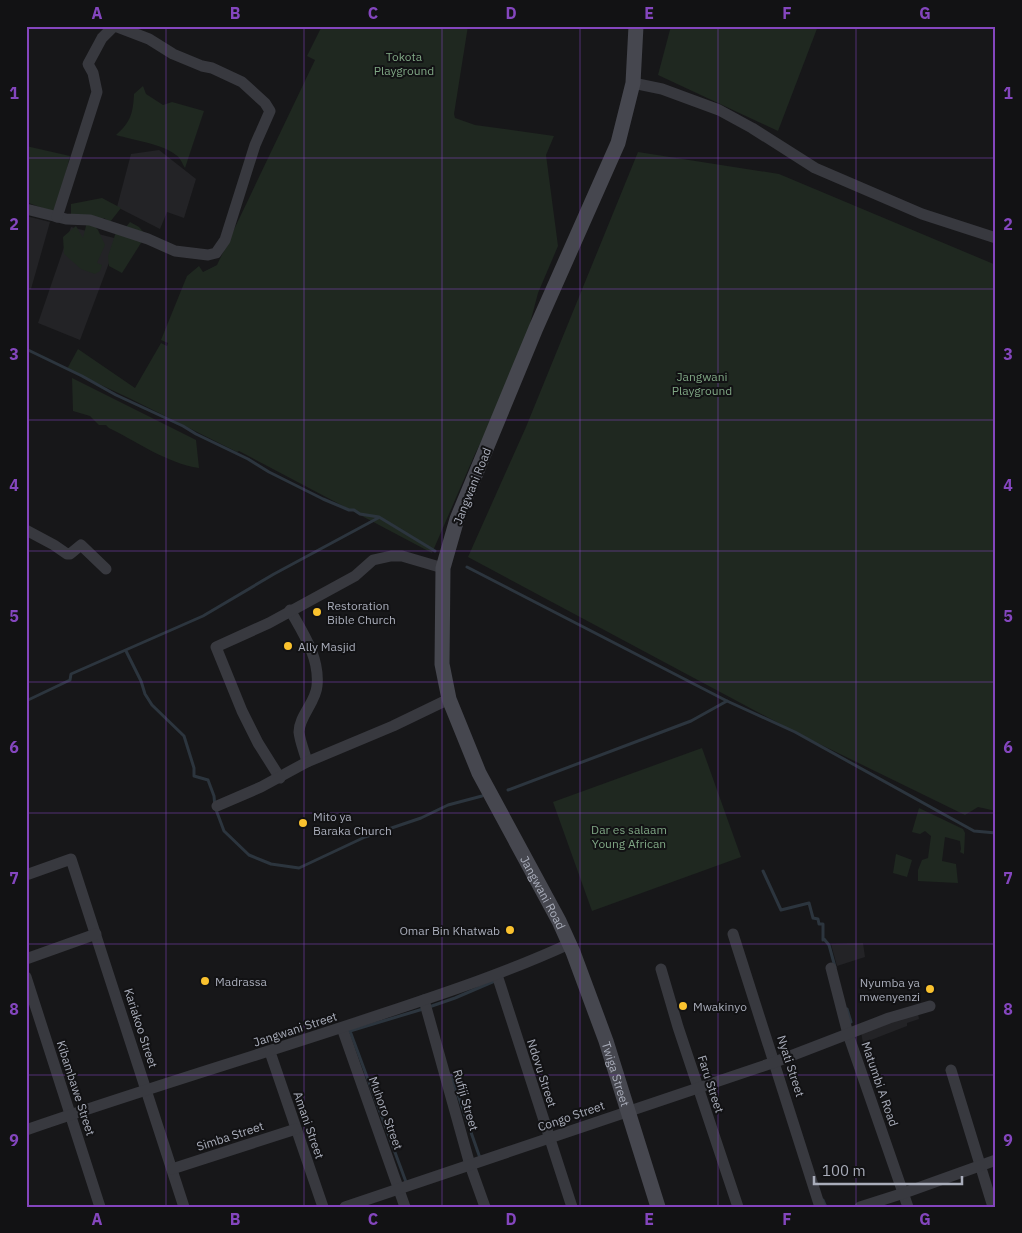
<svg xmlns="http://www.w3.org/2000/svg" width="1022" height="1233" viewBox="0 0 1022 1233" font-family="'IBM Plex Sans',sans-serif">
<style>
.built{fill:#232326}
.green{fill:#1f2820}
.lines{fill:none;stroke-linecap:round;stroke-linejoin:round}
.stream{stroke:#2c353e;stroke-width:3}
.street{stroke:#38393f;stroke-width:11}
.secondary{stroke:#46474f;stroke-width:15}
.grid{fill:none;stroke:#8446be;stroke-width:1;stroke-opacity:0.55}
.poi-dot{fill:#fac22e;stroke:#121214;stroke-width:2}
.labels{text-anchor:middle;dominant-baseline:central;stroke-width:4;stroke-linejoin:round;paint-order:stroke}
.park-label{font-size:12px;fill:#7fa684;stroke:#121214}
.street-label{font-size:12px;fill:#a9adba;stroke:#121214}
.poi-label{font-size:12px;fill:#a9adba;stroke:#121214;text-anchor:start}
.neatline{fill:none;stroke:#8446be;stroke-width:2}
.grid-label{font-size:16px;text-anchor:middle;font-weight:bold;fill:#8446be}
</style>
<rect width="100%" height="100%" fill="#171719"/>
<g class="built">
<polygon points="159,150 196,179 184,218 167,212 160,229 117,207 131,154"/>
<polygon points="26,216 50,222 31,289 26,288"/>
<polygon points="71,227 118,239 80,340 38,323"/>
<polygon points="863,943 865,957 837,966 831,944"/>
<polygon points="918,1013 919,1019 907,1023 907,1026 863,1043 861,1032"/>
</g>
<g class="green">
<polygon points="322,26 468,26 454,114 455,118 475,125 554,136 546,155 558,246 538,293 519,365 475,454 432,553 239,451 237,452 131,399 67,369 78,349 135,388 161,343 167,346 168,343 161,340 187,276 199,266 203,272 217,265 315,60 307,56"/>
<polygon points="671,26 818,26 778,131 658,75"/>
<path d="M143 86 146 94 163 105 172 102 204 111 185 168C182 163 180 157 176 155 163 144 133 140 116 135 131 122 133 113 134 94Z"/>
<polygon points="26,146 70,156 56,213 26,202"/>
<polygon points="638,152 779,174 996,265 996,811 978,807 965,815 795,732 468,557 526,427"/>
<polygon points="102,198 121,208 110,222 104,218 97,226 71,219 71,204"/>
<polygon points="88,218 98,230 105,245 97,263 102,265 100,271 95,274 81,269 64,254 63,237 76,226 83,238"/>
<polygon points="130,222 139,227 146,235 122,273 109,266 108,256 116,232 123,231"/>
<path d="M72 378 196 440 199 468C166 463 138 442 109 428L106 425H99L90 416 73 411Z"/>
<polygon points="702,748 741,857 592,911 553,802"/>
<polygon points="919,808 963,829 965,833 964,854 960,852 961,849 960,841 945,837 942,861 956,864 958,883 918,881 918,870 922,860 928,858 931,836 925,831 920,834 912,832"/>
<polygon points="896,854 912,860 907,877 893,873"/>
</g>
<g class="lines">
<g class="stream">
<polyline points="26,349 82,376 116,395 183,426 196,434 248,459 269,472 323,499 349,510 354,510 360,514 379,517 435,551"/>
<polyline points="467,567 727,701 795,732 974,831 996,833"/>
<polyline points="126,651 141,681 145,694 152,705 184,736 194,768 194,776 208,780 214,796 215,807 224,831 249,855 271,864 299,868 365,837 421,818 448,805 482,796"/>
<polyline points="26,701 70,680 71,674 203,616 274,574 378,518"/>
<polyline points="508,790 691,721 727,701"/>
<polyline points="763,871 781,910 809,903 813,918 818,919 819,924 823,924 823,940 824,939 829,945 835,967"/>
<polyline points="429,1007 455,998 497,980"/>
<polyline points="847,1009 851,1022"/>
<polyline points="451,1075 480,1158 481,1157"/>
<polyline points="406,1182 350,1031 423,1009"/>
<polyline points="823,1200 826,1207"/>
</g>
<g class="street">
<polyline points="633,83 662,89 719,110 752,128 815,168 922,214 996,238"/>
<polyline points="26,209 66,219 90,220 148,239 175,251 208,255 216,253 225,240 255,145 270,111 265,103 242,82 212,68 202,66 173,54 149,39 115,26"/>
<polyline points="57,217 97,92 93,73 88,64 102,38 114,26"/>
<polyline points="26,530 54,545 67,554 70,554 81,545 106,569"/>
<path d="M290 610C303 633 320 658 317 686 316 702 299 716 299 732 300 742 305 753 307 762"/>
<polyline points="280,778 258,743 242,711 216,647 269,623 355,576 373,560 391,556 402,556 443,568"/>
<polyline points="217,806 261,787 307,762 393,726 449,699"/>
<polyline points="26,875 71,859 184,1207"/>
<polyline points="733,934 820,1207"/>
<polyline points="26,959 96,934"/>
<polyline points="831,968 848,1034 908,1207"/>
<polyline points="661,969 678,1027 738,1207"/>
<polyline points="497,975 572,1207"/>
<polyline points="26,977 100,1207"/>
<polyline points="424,1000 470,1165 485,1207"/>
<polyline points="342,1028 405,1207"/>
<polyline points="270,1052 323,1207"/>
<polyline points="951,1070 993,1207"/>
<path d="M26 1130C144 1089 263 1054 382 1014 445 993 508 972 569 944"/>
<polyline points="172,1169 296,1129"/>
<polyline points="345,1207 775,1062 889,1018 930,1006"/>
<polyline points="860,1207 904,1193 996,1160"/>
</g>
<path class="secondary" id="s1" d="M636 26 633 83 618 143 536 328 457 519 443 568 442 664 449 699 479 773 559 921 573 952 606 1041 658 1207"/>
</g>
<path class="grid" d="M166 26V1207M304 26V1207M442 26V1207M580 26V1207M718 26V1207M856 26V1207M26 158H996M26 289H996M26 420H996M26 551H996M26 682H996M26 813H996M26 944H996M26 1075H996"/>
<g class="poi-dot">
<circle cx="317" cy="612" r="5"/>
<circle cx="288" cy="646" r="5"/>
<circle cx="303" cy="823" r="5"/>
<circle cx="510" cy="930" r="5"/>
<circle cx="205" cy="981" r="5"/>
<circle cx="930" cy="989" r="5"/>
<circle cx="683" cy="1006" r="5"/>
</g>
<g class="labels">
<g class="park-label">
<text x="404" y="56">Tokota<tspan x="404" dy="14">Playground</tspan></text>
<text x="702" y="376">Jangwani<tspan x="702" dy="14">Playground</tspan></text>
<text x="629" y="829">Dar es salaam<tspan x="629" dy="14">Young African</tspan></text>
</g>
<g class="street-label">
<text transform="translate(472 486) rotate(-68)">Jangwani Road</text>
<text stroke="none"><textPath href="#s1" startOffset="926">Jangwani Road</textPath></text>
<text transform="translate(141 1028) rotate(72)">Kariakoo Street</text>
<text transform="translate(295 1029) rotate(-18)">Jangwani Street</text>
<text transform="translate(791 1066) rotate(72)">Nyati Street</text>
<text transform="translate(542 1073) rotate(72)">Ndovu Street</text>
<text stroke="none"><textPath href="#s1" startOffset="1122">Twiga Street</textPath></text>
<text transform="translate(711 1084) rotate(72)">Faru Street</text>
<text transform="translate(880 1084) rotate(71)">Matumbi A Road</text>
<text transform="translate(76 1088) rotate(72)">Kibambawe Street</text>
<text transform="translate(466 1100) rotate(74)">Rufiji Street</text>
<text transform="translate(386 1113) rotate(70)">Muhoro Street</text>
<text transform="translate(571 1116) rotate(-19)">Congo Street</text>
<text transform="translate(309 1125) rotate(71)">Amani Street</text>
<text transform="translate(230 1136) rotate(-18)">Simba Street</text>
</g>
<g class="poi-label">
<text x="327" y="605">Restoration<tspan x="327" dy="14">Bible Church</tspan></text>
<text x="298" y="646">Ally Masjid</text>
<text x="313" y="816">Mito ya<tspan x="313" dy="14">Baraka Church</tspan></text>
<text x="500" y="930" text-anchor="end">Omar Bin Khatwab</text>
<text x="215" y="981">Madrassa</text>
<text x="920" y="982" text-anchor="end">Nyumba ya<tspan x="920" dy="14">mwenyenzi</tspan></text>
<text x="693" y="1006">Mwakinyo</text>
</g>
</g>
<rect width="1022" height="1233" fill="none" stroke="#121214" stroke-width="55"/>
<path d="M814 1176v8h148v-8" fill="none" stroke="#a9adba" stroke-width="2.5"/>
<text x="822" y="1176" font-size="15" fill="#a9adba" stroke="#121214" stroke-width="4" paint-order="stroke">100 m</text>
<rect x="28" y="28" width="966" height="1178" class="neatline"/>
<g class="grid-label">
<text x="97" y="19">A</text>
<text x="235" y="19">B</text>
<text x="373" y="19">C</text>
<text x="511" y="19">D</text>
<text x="649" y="19">E</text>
<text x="787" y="19">F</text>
<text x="925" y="19">G</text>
<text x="14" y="99">1</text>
<text x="1008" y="99">1</text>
<text x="14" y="230">2</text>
<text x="1008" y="230">2</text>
<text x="14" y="360">3</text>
<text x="1008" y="360">3</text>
<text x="14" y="491">4</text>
<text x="1008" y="491">4</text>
<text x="14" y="622">5</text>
<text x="1008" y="622">5</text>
<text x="14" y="753">6</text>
<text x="1008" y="753">6</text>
<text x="14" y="884">7</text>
<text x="1008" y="884">7</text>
<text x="14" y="1015">8</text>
<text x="1008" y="1015">8</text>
<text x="14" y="1146">9</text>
<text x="1008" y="1146">9</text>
<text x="97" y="1225">A</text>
<text x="235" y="1225">B</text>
<text x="373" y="1225">C</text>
<text x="511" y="1225">D</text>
<text x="649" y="1225">E</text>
<text x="787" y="1225">F</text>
<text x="925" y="1225">G</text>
</g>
</svg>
